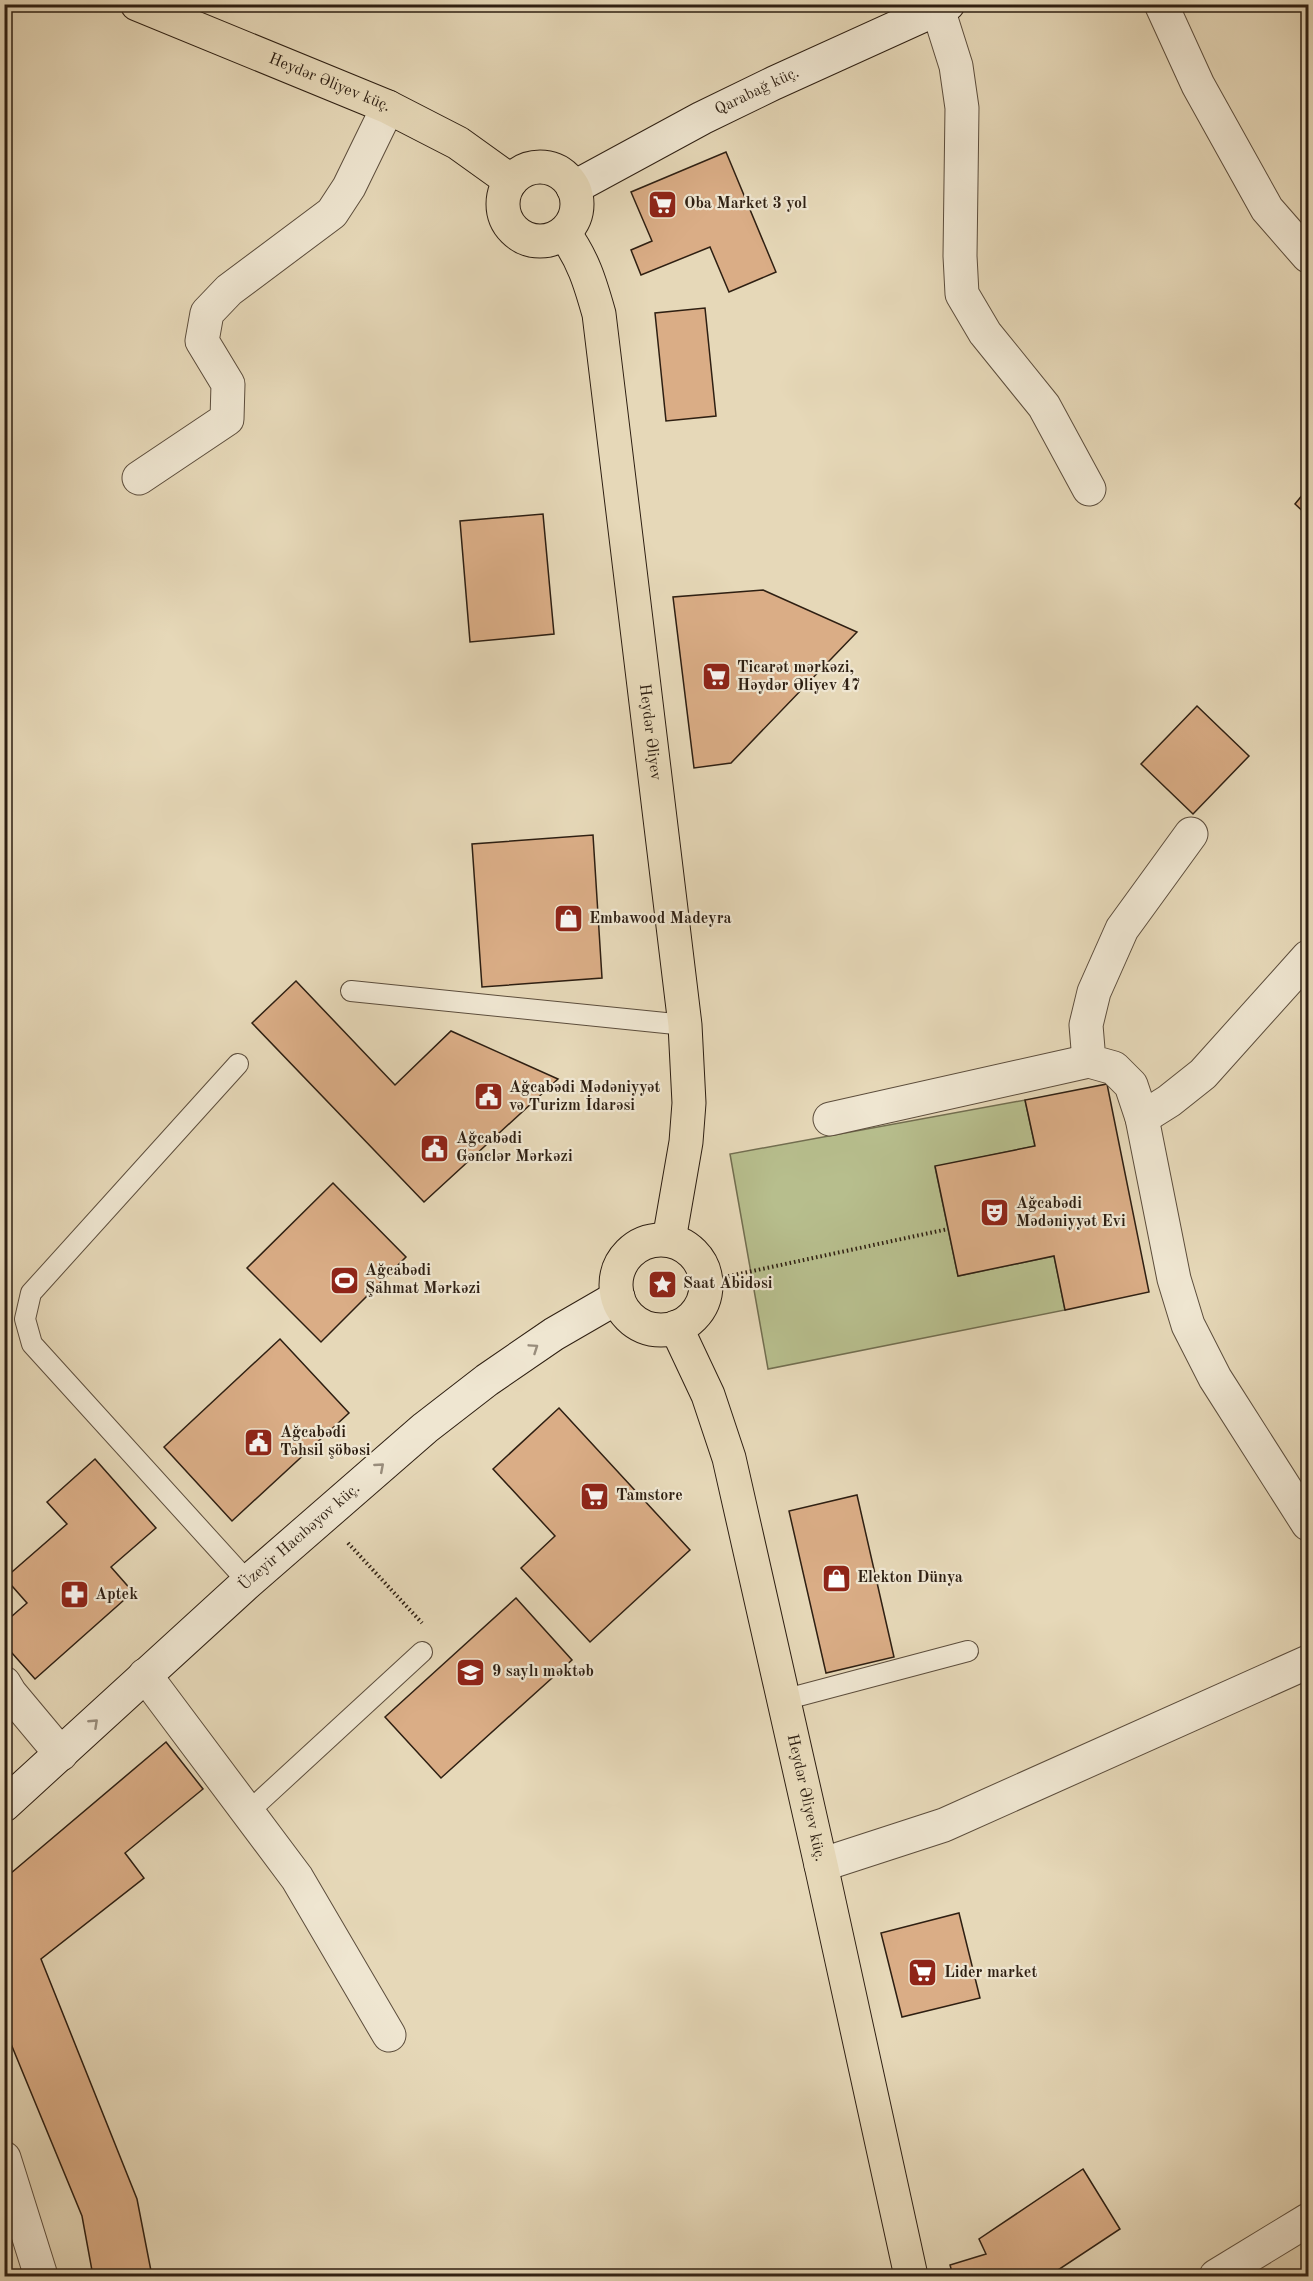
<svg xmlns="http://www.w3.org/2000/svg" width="1313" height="2281" viewBox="0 0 1313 2281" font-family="'Old Standard TT',serif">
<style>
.green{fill:#b7be8d;stroke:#726e50;stroke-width:1.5}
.building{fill:#daad86;stroke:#2e1f12;stroke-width:1.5}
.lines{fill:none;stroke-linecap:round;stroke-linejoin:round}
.lane-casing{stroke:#5c4d3c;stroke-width:22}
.street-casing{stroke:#5c4d3c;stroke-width:35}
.secondary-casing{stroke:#2e1f12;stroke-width:35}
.primary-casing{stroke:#2e1f12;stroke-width:35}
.path{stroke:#2e1f12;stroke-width:4;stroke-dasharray:1.5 3;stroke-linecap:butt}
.lane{stroke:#efe6d1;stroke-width:20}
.street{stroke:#efe6d1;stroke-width:33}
.secondary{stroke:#efe6d1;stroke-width:33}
.primary{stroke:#e6d8b8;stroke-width:33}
.oneway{stroke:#988c7b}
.labels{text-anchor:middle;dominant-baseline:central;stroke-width:4.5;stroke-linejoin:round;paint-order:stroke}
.street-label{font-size:16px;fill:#2e1f12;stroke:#efe6d1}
.poi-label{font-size:16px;font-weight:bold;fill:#2e1f12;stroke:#efe6d1;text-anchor:start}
</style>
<rect width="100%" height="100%" fill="#e6d8b8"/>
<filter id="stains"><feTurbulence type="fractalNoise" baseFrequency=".00333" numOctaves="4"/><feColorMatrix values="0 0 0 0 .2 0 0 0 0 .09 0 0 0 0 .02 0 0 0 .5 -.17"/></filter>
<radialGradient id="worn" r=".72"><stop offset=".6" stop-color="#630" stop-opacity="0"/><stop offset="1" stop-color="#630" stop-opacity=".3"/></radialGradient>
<polygon class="green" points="1025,1100 1035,1146 935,1167 958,1276 1054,1256 1065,1310 768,1369 730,1154"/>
<g class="building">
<polygon points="726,152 776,272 729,292 710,247 641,275 631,250 652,241 631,192"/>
<polygon points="705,308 716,416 666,421 655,313"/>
<polygon points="1308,488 1308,516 1295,504"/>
<polygon points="543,514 554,634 470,642 460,521"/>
<polygon points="763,590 857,632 731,763 694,768 673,597"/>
<polygon points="1197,706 1249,756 1193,814 1141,764"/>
<polygon points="593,835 602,978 482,987 472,844"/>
<polygon points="296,981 395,1085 451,1031 558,1079 424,1202 252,1023"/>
<polygon points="1107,1084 1149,1292 1065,1310 1054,1256 958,1276 935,1166 1035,1146 1025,1100"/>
<polygon points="333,1183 406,1257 321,1342 247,1268"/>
<polygon points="280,1339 349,1413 232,1521 164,1447"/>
<polygon points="559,1408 690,1550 590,1642 521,1568 555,1536 493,1469"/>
<polygon points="95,1459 156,1528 111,1567 133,1592 35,1679 4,1644 4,1623 27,1603 5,1578 67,1524 47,1502"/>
<polygon points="857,1495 894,1657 826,1673 789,1511"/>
<polygon points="516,1598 572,1660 441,1778 385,1717"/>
<polygon points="166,1742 203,1789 125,1853 144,1878 41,1959 137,2199 152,2276 93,2276 82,2216 4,2027 4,1879"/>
<polygon points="959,1913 980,1998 902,2017 881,1933"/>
<polygon points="1083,2169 1120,2229 1049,2276 953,2276 950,2265 986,2254 979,2239"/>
</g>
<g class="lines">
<defs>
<g id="lane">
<polyline points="351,991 685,1025"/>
<polyline points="238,1064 31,1293 25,1319 32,1344 248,1582"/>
<polyline points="783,1700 968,1651"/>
<polyline points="247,1813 422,1652"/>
</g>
<g id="street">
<polyline points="1161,4 1198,85 1267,209 1308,256"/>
<polyline points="938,9 956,66 962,108 960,256 962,294 985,333 1044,406 1089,489"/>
<polyline points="139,478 227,419 228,384 202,341 207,313 229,290 332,213 349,187 388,107"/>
<polyline points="1191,834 1122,929 1094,992 1086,1025 1089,1061 1114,1068 1131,1085 1142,1118 1174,1279 1188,1325 1215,1378 1308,1524"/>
<polyline points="1142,1118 1169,1101 1203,1074 1308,957"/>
<polyline points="830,1119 1089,1061"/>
<polyline points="145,1675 297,1878 389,2035"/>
<polyline points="4,1683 10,1693 61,1754"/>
<polyline points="821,1865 944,1825 1308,1662"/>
<polyline points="4,2158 41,2276"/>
<polyline points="1216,2276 1308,2220"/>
</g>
<g id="secondary">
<path id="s1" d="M573 188 702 118 774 83 948 4"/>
<path id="s2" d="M4 1805 248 1582 425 1428 487 1380 554 1334 618 1297"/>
</g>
<g id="primary">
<path id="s3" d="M137 4 388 107 458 143 511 181"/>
<circle cx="540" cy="204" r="37"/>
<path id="s4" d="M564 233C583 259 590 282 599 314L685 1025 689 1103 686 1142 669 1240"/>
<circle cx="661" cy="1285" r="45"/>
<path id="s5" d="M676 1327 708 1395 729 1458 821 1865 911 2276"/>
</g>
</defs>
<use href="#lane" class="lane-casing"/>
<use href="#street" class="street-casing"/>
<use href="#secondary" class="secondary-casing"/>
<use href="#primary" class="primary-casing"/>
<g class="path">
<polyline points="706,1281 948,1229"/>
<polyline points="348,1543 422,1623"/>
</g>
<use href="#lane" class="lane"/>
<use href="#street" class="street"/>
<use href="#secondary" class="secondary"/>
<use href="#primary" class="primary"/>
</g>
<defs><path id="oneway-chevron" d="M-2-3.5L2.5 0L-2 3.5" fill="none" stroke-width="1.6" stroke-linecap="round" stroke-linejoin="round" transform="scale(1.5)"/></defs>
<g class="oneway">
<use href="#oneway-chevron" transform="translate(534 1348) rotate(-34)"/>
<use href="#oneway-chevron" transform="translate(380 1467) rotate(-41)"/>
<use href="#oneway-chevron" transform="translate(94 1723) rotate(-43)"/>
</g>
<defs>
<symbol id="supermarket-square" viewBox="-11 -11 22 22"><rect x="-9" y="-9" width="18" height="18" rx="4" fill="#8f2418" stroke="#efe6d1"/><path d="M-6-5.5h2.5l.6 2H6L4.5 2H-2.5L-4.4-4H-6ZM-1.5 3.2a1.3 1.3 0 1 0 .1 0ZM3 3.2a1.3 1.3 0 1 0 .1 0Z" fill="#fff"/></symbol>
<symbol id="shop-square" viewBox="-11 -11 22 22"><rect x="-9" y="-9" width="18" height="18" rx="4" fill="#8f2418" stroke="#efe6d1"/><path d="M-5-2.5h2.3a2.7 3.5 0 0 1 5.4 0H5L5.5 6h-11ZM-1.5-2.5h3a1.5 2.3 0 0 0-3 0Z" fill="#fff"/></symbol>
<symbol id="civic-square" viewBox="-11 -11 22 22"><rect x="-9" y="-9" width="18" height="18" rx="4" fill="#8f2418" stroke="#efe6d1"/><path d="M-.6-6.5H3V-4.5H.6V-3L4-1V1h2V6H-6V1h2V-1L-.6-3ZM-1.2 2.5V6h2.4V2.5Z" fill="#fff"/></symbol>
<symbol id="theatre-square" viewBox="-11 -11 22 22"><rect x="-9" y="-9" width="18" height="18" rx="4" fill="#8f2418" stroke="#efe6d1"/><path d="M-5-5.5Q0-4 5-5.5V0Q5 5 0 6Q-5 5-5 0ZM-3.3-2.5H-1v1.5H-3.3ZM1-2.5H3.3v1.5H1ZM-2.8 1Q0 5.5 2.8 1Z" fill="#fff"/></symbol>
<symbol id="stadium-square" viewBox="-11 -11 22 22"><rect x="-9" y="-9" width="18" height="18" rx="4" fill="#8f2418" stroke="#efe6d1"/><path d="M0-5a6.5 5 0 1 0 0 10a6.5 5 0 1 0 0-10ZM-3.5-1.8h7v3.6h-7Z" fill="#fff"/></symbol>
<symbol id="sight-square" viewBox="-11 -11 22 22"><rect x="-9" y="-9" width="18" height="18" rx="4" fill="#8f2418" stroke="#efe6d1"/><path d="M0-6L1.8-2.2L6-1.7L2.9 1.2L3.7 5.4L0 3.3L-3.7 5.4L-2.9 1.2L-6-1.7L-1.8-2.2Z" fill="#fff"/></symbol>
<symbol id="pharmacy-square" viewBox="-11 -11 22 22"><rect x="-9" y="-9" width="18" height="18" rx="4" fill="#8f2418" stroke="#efe6d1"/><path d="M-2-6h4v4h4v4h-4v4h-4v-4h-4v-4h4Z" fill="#fff"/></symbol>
<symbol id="school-square" viewBox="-11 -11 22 22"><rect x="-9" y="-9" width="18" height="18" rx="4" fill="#8f2418" stroke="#efe6d1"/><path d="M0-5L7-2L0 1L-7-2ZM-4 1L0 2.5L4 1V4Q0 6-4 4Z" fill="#fff"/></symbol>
</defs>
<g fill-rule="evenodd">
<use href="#supermarket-square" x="646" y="188" width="33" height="33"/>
<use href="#supermarket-square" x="700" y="660" width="33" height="33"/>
<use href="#shop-square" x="552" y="902" width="33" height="33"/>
<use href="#civic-square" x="472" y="1080" width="33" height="33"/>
<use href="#civic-square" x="418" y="1132" width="33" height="33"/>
<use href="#theatre-square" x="978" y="1196" width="33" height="33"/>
<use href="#stadium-square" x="328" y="1264" width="33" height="33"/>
<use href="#sight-square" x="646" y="1268" width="33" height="33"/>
<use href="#civic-square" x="242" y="1426" width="33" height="33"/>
<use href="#supermarket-square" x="578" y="1480" width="33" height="33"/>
<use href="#shop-square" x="820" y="1562" width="33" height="33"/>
<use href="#pharmacy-square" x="58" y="1578" width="33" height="33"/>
<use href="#school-square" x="454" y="1656" width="33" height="33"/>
<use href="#supermarket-square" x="906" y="1956" width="33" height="33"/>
</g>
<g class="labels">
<g class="street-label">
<text stroke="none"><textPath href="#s3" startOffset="208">Heydər Əliyev küç.</textPath></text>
<text stroke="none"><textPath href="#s1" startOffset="208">Qarabağ küç.</textPath></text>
<text stroke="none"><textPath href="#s4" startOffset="510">Heydər Əliyev</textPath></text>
<text stroke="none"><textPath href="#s2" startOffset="399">Üzeyir Hacıbəyov küç.</textPath></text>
<text stroke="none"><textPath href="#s5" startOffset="490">Heydər Əliyev küç.</textPath></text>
</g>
<g class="poi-label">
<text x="684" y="204">Oba Market 3 yol</text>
<text x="737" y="668">Ticarət mərkəzi,<tspan x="737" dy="18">Həydər Əliyev 47</tspan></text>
<text x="589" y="919">Embawood Madeyra</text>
<text x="509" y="1088">Ağcabədi Mədəniyyət<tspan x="509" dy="18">və Turizm İdarəsi</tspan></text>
<text x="456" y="1139">Ağcabədi<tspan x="456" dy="18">Gənclər Mərkəzi</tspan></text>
<text x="1016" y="1204">Ağcabədi<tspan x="1016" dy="18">Mədəniyyət Evi</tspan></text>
<text x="365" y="1271">Ağcabədi<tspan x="365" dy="18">Şahmat Mərkəzi</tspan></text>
<text x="683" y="1284">Saat Abidəsi</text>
<text x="280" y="1433">Ağcabədi<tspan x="280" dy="18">Təhsil şöbəsi</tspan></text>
<text x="616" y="1496">Tamstore</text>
<text x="857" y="1578">Elekton Dünya</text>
<text x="95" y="1595">Aptek</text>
<text x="492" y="1672">9 saylı məktəb</text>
<text x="944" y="1973">Lider market</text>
</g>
</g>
<rect width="1313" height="2281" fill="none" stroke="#e6d8b8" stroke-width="24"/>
<rect x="6" y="6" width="1301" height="2269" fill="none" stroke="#2e1f12" stroke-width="3"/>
<rect x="12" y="12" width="1289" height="2257" fill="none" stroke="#2e1f12" stroke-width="1.5"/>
<rect width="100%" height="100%" filter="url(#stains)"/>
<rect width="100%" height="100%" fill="url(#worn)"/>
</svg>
